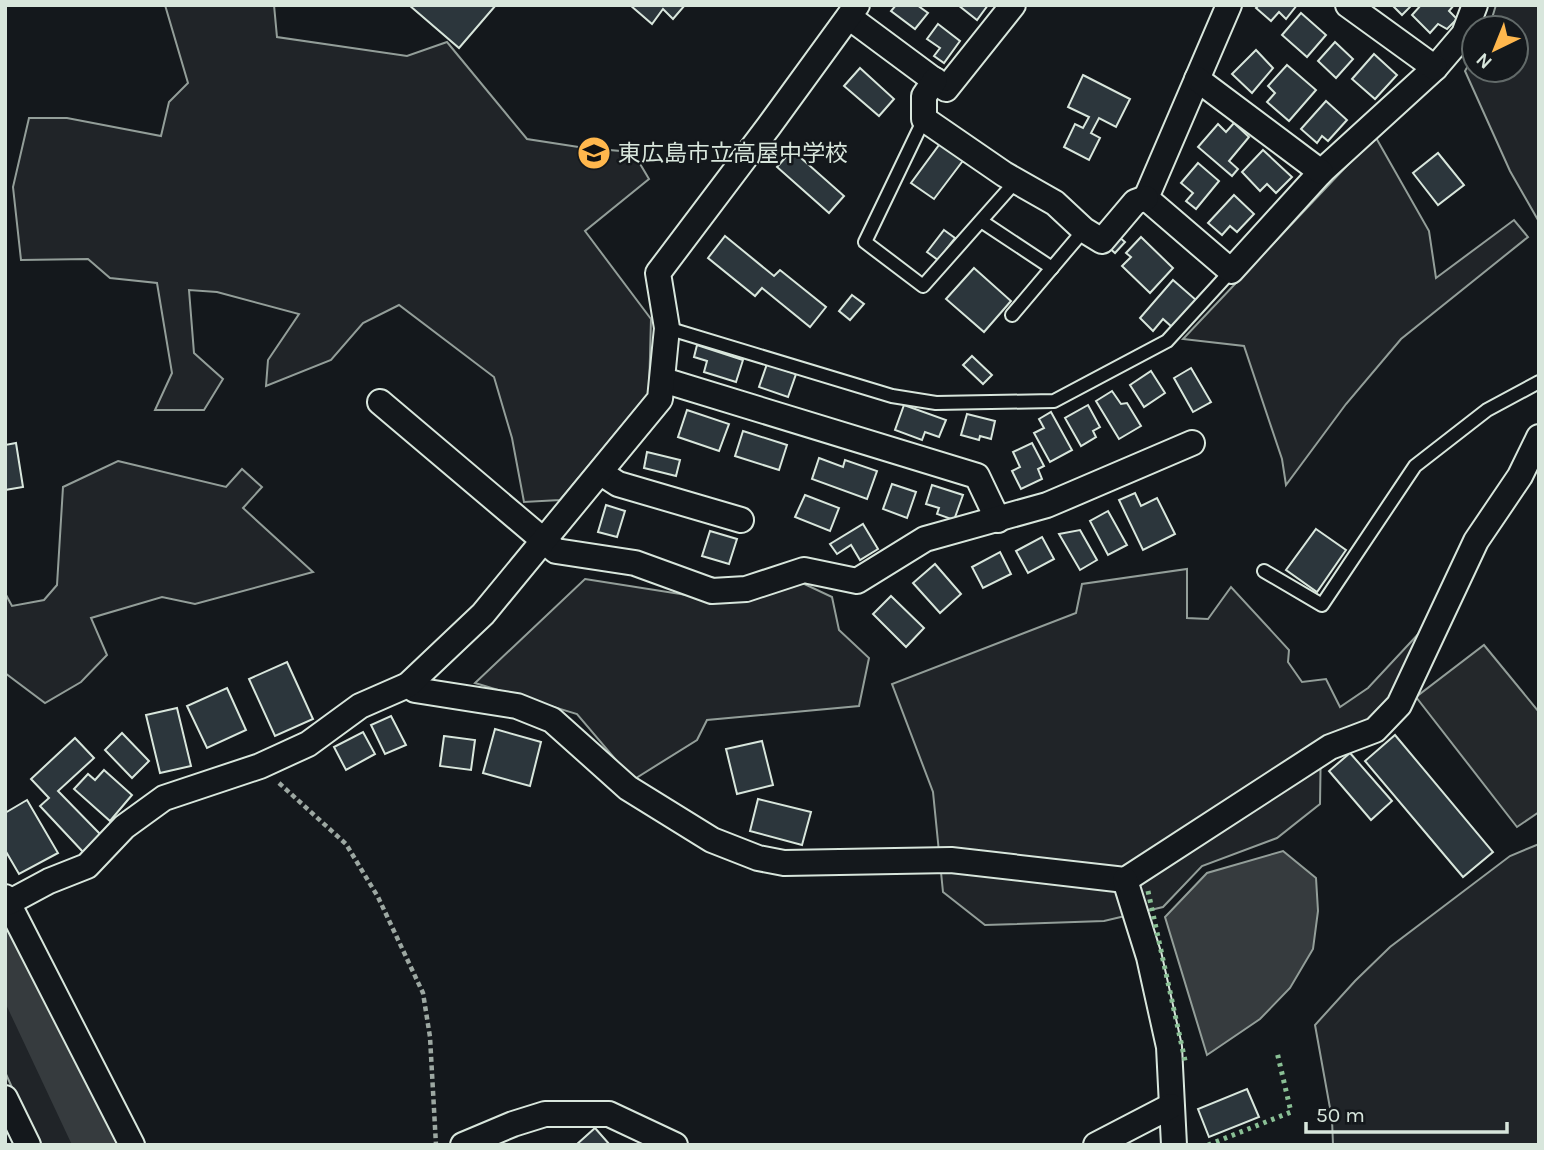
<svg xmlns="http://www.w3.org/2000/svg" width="1544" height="1150" viewBox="0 0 1544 1150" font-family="Karla,'Noto Sans JP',sans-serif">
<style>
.green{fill:#202428;stroke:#939e99;stroke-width:2}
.parking{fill:#24282b;stroke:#939e99;stroke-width:2}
.water{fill:#363b3e;stroke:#939e99;stroke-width:2}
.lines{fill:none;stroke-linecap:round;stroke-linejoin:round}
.river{stroke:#363b3e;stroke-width:47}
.building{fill:#2c363c;stroke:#d8e6dc;stroke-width:2}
.lane-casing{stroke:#d8e6dc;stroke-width:16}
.street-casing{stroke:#d8e6dc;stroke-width:28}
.path{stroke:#9da8a2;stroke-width:4.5;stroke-dasharray:5 3.5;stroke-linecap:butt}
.lane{stroke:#14181c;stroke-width:12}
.street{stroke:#14181c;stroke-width:24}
.hedge{stroke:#8ac095;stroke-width:5;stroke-dasharray:3.5 5;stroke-linecap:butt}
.labels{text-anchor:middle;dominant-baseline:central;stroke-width:5;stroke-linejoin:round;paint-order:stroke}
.poi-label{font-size:23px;fill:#d8e6dc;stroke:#14181c;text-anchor:start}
</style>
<rect width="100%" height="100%" fill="#14181c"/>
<g class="green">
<polygon points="165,5 274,5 277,37 407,56 447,42 527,139 585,148 633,152 649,179 585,231 651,319 649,393 560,500 524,502 512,438 494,377 399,305 363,323 331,360 266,386 268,360 299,314 217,292 189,290 194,353 223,379 204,410 155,410 172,373 157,283 110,278 88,259 21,260 13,187 29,118 67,118 161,136 169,102 188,83"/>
<polygon points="1496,5 1539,5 1538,220 1510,171 1465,71 1474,55 1474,70 1516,70 1516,28 1489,28"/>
<polygon points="1375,136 1429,231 1436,278 1514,220 1528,237 1401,339 1346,404 1286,485 1282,459 1244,346 1183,339"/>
<polygon points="118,461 226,487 242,469 262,487 243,508 313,572 195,604 162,597 91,618 107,655 81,682 45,703 5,673 5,593 12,606 44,600 57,585 63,487"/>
<polygon points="1187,569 1187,618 1208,619 1231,587 1289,650 1288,662 1302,682 1326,679 1340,707 1368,688 1422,630 1398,699 1375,719 1321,738 1320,804 1277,838 1202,866 1163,907 1104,921 985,925 943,892 933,792 892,684 1076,613 1082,584"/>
<polygon points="585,579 712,599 796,580 832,597 839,630 869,658 859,706 707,720 697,740 633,780 577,714 475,683"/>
<polygon points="1539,844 1539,1145 1333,1145 1332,1119 1315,1025 1355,981 1390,947 1510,856"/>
<polygon points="5,981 28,1022 84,1145 38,1145 5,1072"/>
</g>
<polygon class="parking" points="1484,645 1539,712 1539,812 1517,827 1416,697"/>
<polygon class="water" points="1283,851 1316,878 1318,911 1313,949 1290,988 1260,1019 1207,1055 1165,917 1207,873"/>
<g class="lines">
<polyline class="river" points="5,947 98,1145"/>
</g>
<g class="building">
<polygon points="409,5 496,5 459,48"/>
<polygon points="630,5 685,5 673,19 663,9 652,24"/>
<polygon points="896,5 917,5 928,13 915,29 891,11"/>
<polygon points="958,5 988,5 977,20"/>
<polygon points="1259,5 1297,5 1286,19 1279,12 1271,21 1256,8"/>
<polygon points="1392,5 1407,5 1410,7 1402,15"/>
<polygon points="1421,5 1454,5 1449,11 1457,19 1447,29 1438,24 1430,33 1412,15"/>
<polygon points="1301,13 1326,35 1307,57 1282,35"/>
<polygon points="938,24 960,41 944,63 934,56 940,48 927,39"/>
<polygon points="1335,42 1353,59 1336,78 1318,61"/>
<polygon points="1256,50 1273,68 1252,93 1232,74"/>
<polygon points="1374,54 1397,75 1375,99 1352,79"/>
<polygon points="1287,65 1316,90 1289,121 1267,102 1275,93 1268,86"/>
<polygon points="860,68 894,99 879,116 844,86"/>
<polygon points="1083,75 1130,99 1116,127 1099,118 1091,133 1100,138 1089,160 1064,147 1075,124 1083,128 1089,117 1068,107"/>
<polygon points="1326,101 1347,120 1328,141 1322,136 1317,143 1301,129"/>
<polygon points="1234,123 1249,137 1229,161 1238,169 1232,176 1198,147 1218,124 1226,132"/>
<polygon points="942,141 965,158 934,199 911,183"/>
<polygon points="792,150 844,196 829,213 777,167"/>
<polygon points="1263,150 1292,177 1276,193 1267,184 1260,191 1242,172"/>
<polygon points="1438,153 1464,185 1438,205 1413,173"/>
<polygon points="1198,163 1219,181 1196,209 1186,201 1193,193 1181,183"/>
<polygon points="1234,195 1254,214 1237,232 1230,226 1222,235 1208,223"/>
<polygon points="944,230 955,238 938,260 927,252"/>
<polygon points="725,236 774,276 780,270 826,307 810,327 762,288 755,296 708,258"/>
<polygon points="1118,236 1125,242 1115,253 1108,247"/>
<polygon points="1141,237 1173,268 1150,293 1122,266 1131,257 1126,253"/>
<polygon points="974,268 1011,301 984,332 946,299"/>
<polygon points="1173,280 1196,300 1172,327 1163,319 1153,331 1140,318"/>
<polygon points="852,295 864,304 850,320 839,311"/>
<polygon points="697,345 743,360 736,382 704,372 707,361 694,357"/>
<polygon points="972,356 992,375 983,384 963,365"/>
<polygon points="767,364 796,374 788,397 759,387"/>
<polygon points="1191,368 1211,402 1193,412 1174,378"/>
<polygon points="1151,371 1165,393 1144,407 1130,385"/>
<polygon points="1112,391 1121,404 1127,403 1141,426 1119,439 1096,401"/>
<polygon points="904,405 946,420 939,437 925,432 922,440 895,430"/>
<polygon points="1088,405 1100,427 1093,431 1096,437 1081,446 1065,418"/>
<polygon points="687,410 729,424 719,451 678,437"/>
<polygon points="1051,412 1072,450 1050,462 1034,433 1044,428 1039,419"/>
<polygon points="967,414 995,421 991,439 980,436 979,440 961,435"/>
<polygon points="743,431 787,445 779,470 735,456"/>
<polygon points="16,443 23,487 5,490 5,445"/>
<polygon points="1032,443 1044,466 1038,469 1042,479 1021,489 1012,471 1020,467 1013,452"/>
<polygon points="647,452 680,460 676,476 644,468"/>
<polygon points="819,458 843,467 845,460 877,471 867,499 812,479"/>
<polygon points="892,484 916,492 907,518 883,509"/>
<polygon points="932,485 963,495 954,520 937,514 939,508 926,504"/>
<polygon points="1135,493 1141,506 1157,498 1175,534 1143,550 1119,500"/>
<polygon points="805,495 839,508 830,531 795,517"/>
<polygon points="606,505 625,511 617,537 598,532"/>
<polygon points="1108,511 1127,545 1108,555 1090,521"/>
<polygon points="863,524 878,549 860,560 851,545 837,554 830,544"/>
<polygon points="1316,529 1346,550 1317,592 1286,570"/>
<polygon points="1080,530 1097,560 1080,570 1059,534"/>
<polygon points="710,531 737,539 729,564 702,556"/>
<polygon points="1042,537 1054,559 1028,573 1016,551"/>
<polygon points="1000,552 1011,574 983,588 972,567"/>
<polygon points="935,564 961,594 940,613 913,583"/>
<polygon points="891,596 924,628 906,647 873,614"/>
<polygon points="287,662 313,719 275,736 249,679"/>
<polygon points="227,688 246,730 207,748 187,706"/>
<polygon points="177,708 191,766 160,773 146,715"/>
<polygon points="391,716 406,745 385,754 371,725"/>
<polygon points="495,729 541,742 530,786 483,773"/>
<polygon points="363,732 375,754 346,770 334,747"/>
<polygon points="122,733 149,761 132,778 105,750"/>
<polygon points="1395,735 1493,852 1463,877 1365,761"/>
<polygon points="444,736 475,740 471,770 440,766"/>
<polygon points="75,738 94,758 58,791 102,836 84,853 40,806 49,798 31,779"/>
<polygon points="762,741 773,785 737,794 726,749"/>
<polygon points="1350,753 1392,801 1371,820 1329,771"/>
<polygon points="104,770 132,795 110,821 74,789 88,774 95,780"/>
<polygon points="758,799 811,812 802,845 750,831"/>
<polygon points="27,800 58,853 19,874 5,850 5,813"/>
<polygon points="1247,1089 1259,1117 1209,1137 1198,1109"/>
<polygon points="595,1128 610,1145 576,1145"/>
</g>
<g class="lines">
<defs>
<g id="lane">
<polyline points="924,119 865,242 923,286 1016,181"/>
<polyline points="981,221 1052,268"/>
<polyline points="1012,315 1084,230"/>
<polyline points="667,328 892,396 936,403 1054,401 1167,341 1231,271"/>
<polyline points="1264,571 1322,605 1415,466 1487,410 1539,382"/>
</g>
<g id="street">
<polyline points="1229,5 1146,198 1231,271 1321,172 1435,68 1464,34 1475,5"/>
<polyline points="1348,5 1435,68"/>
<polyline points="849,17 946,89 1013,5"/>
<polyline points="1197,79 1321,172"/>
<polyline points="935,80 924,96 924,119 1004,174 1055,203 1084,230 1102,241 1135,202 1146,198"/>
<polyline points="663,380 977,476 998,520"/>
<polyline points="380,402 556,551 635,563 712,591 746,589 804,570 857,581 925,539 1047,505 1192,443"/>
<polyline points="601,473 618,484 741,520"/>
<polyline points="408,685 415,690 517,706 552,720 628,788 712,840 758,858 784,863 951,860 1125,880 1330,747 1375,730 1399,705 1476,541 1520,476 1539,437"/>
<polyline points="1125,880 1149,957 1169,1047 1174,1145"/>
<polyline points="5,897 132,1145"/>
<polyline points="8,903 49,881 87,866 124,827 164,798 260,766 308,744 360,706 408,685 483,614 660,399 667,328 658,273 769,126 857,5"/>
<polyline points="5,1098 28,1145"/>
<polyline points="463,1145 513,1124 545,1114 609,1114 675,1145"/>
<polyline points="1096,1145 1171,1106"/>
</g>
</defs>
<use href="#lane" class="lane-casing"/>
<use href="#street" class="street-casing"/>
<polyline class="path" points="279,783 346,844 378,897 423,993 430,1037 436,1145"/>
<use href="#lane" class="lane"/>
<use href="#street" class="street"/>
<g class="hedge">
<polyline points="1148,891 1186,1065"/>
<polyline points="1208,1145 1291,1112 1277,1052"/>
</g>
</g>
<defs>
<symbol id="school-disc" viewBox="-11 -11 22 22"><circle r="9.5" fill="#ffb74d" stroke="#14181c"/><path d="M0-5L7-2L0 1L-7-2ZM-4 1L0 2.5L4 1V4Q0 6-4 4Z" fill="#111"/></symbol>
</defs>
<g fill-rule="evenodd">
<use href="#school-disc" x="575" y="134" width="38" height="38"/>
</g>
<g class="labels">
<g class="poi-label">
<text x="618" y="153">東広島市立高屋中学校</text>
</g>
</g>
<rect width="1544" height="1150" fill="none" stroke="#d8e6dc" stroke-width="14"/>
<g transform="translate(1495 49) rotate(223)"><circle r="33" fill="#14181c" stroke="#626a69" stroke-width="2"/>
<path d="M0-5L12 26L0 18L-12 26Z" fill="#ffb74d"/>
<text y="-10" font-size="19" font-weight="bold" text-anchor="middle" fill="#d8e6dc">N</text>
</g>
<path d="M1306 1122v10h201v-10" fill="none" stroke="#d8e6dc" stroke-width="3.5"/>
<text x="1316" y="1122" font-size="21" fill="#d8e6dc" stroke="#14181c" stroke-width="5" paint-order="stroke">50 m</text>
</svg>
